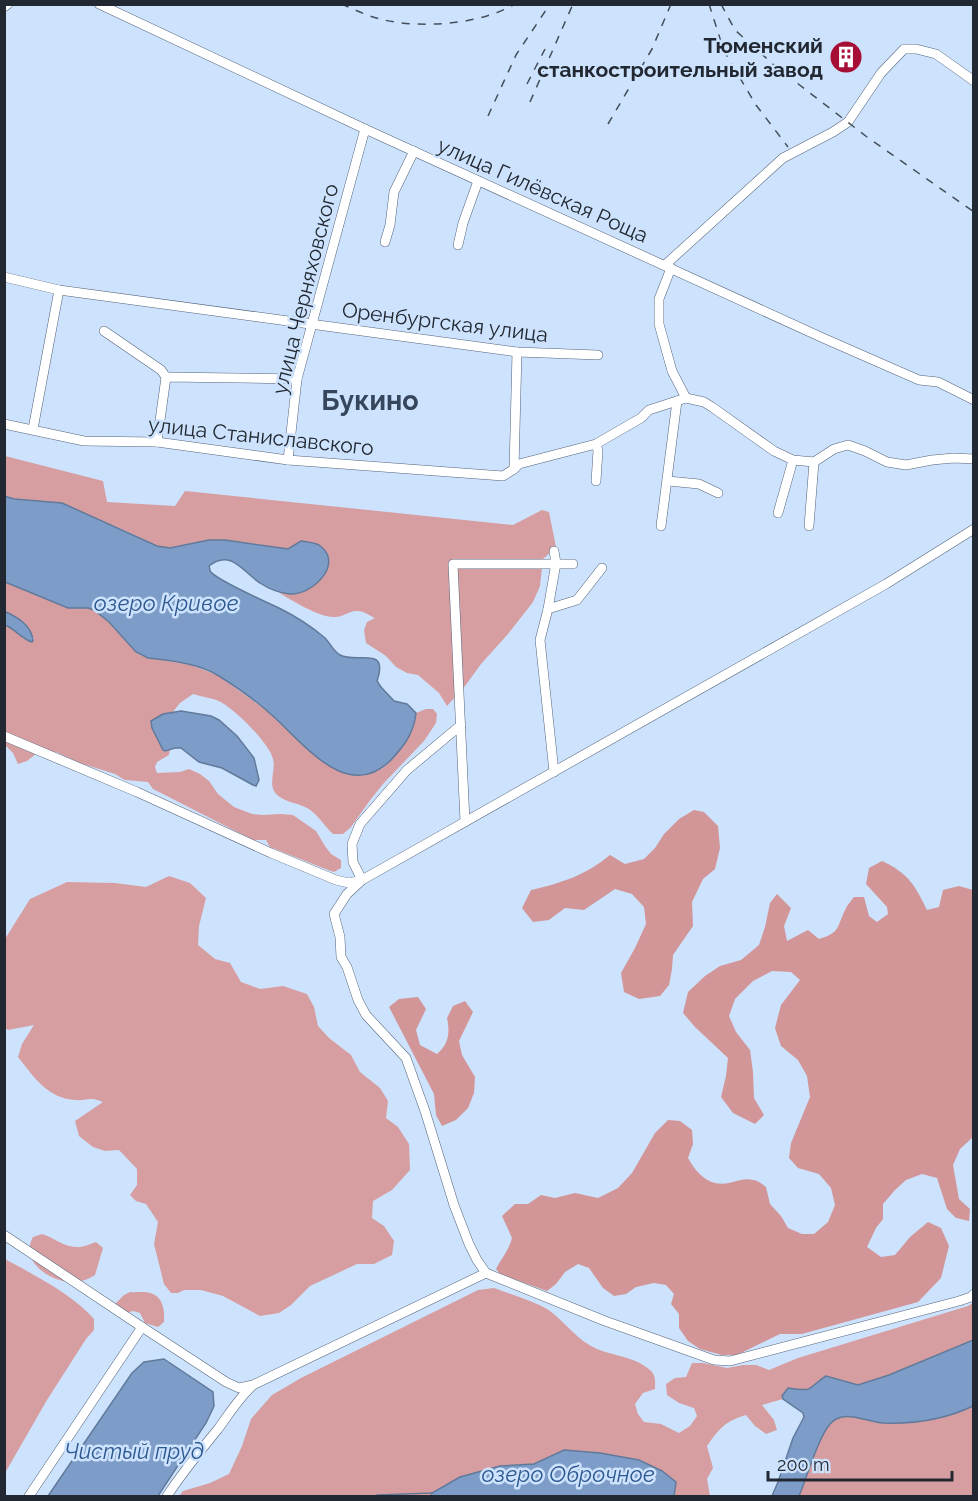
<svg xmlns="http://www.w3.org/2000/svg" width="978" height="1501" viewBox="0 0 978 1501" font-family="Raleway,sans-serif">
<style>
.green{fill:#d79ea1}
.forest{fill:#d29698}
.water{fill:#7d9dc8;stroke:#617a9b;stroke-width:1.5}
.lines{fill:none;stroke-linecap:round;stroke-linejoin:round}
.stream{stroke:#617a9b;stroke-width:1.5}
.minor-casing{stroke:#53647b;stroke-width:10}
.minor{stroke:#fff;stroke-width:9}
.rail{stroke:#454f5c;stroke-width:1.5;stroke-dasharray:8 8;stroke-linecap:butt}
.labels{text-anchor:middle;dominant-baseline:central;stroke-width:5;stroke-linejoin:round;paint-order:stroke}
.poi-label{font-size:21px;font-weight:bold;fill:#212832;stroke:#cde2fc;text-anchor:end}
.street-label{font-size:21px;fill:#212832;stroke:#cde2fc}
.water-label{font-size:22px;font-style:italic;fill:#2d588f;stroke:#cde2fc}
.district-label{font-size:27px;font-weight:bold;fill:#36465c;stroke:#cde2fc}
</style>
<rect width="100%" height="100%" fill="#cde2fc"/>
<g class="green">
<path d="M5 456 103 481 107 502 175 506 185 491 513 525 542 510 549 512 556 547 543 559 540 586 533 602 508 634 481 664 465 686 447 706 439 693 418 675 407 673 396 667 386 656 366 643 364 630 367 622 375 618C370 616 364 611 358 611 350 610 343 617 335 617 320 618 291 600 278 592L292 594 301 541 288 549 225 540H209L170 548 157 546 126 531 98 520 62 503 14 499 5 496Z"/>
<path d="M5 582 68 608H88L94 610 109 622 136 652 142 656 191 665 217 675 273 715 319 759 382 769C399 752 414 738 416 713L426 709H433L437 714 436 723 424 741 383 784 371 799 351 827 343 834H333C324 826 318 814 307 808 296 802 281 802 274 791 269 781 276 769 273 759 269 743 238 713 224 704 216 698 202 697 193 694L180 703 172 713 163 714 165 751 170 749 169 755 157 762 155 767 157 773 180 772 189 769 200 774 209 781 218 794 234 807 252 814 263 815 280 814 293 815 316 831 325 846 331 854 341 860V868L334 872 328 870 270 847 266 840H253L163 794 153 789 148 782 125 780 115 774 80 763 56 752 37 753 27 761 18 764 13 753 5 745 4 625 12 627 24 639H34C29 624 17 618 5 611Z"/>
<path d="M169 876 190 883 206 898 199 926 198 945 215 959 230 963 241 982 260 989 283 986 307 994 314 1007 318 1026 329 1038 351 1055 360 1072 380 1088 388 1101 386 1118 398 1127 409 1144 410 1170 392 1190 373 1201 372 1218 384 1226 394 1241 392 1255 374 1264H357L310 1286 291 1305 279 1313 260 1316 223 1296 201 1290H184L178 1293H171L164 1284 154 1244 158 1222 146 1204 136 1201 130 1195 137 1185V1169L119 1150 105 1151 93 1147 79 1136 75 1121 103 1102C88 1096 89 1101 76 1100 48 1099 34 1077 18 1057L22 1044 34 1025 8 1030 5 1028V939L30 899 67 882 115 883 146 887Z"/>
<path d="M42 1234C53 1237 64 1247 76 1247 82 1248 90 1244 96 1242L103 1248 95 1275C86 1281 74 1284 63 1281 43 1276 21 1259 33 1237Z"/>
<path d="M5 1259C34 1275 72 1294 94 1319V1330L86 1339 47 1400 5 1473Z"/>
<path d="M494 1288C510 1294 537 1302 550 1311 566 1323 578 1341 597 1349 614 1356 638 1357 652 1372 656 1377 655 1383 655 1389L643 1393 635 1404 638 1414 644 1422 661 1424 679 1433 690 1426 697 1416 694 1408 679 1403 667 1395 666 1384 675 1378 686 1377 692 1363H703L727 1368 743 1365H756L769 1370 798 1358 968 1306 973 1303V1340L889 1375 858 1385 826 1376 818 1381 812 1388 782 1396 783 1399 762 1405 774 1420 777 1430 766 1434 755 1426 746 1415C725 1421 719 1429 707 1446L713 1468 707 1479 710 1496H674L676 1482 639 1460 600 1453 564 1450 534 1464 500 1466 432 1493 431 1496H179L183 1491 210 1483 229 1474 242 1446 251 1419 272 1395 301 1378 478 1290Z"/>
<path d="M130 1292C136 1293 144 1291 150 1293 163 1296 165 1311 164 1322L158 1327 145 1323 140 1313 133 1311 123 1314 112 1307 124 1295Z"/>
<path d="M973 1406V1496H799C807 1477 818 1438 830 1424 843 1408 866 1422 883 1423 913 1424 946 1419 973 1406Z"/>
</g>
<g class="forest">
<path d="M694 810 704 812 718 826 720 848 715 869 703 879 692 902 693 926 673 955 672 969 669 985 660 996 639 999 624 992 621 973 635 948 646 924 644 907 632 894 615 889 584 910 565 908 549 920 533 922 522 908 531 890C562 883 586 875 610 855L625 864 644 859 655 848 664 834 679 819Z"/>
<path d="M882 861C908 873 915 885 927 910L939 907 943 890 959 886 973 890V1137L960 1149 953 1165 959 1199 970 1209 969 1221 956 1218 947 1209 937 1178 922 1174 906 1180 895 1190 883 1204V1219L876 1228 867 1247 881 1257 895 1255 910 1237 928 1222 941 1228 949 1246 941 1278 918 1302 802 1334H780L737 1355H722L700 1349 688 1341 679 1328V1314L671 1304 674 1294 666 1285 654 1283 636 1287 626 1294 614 1296 603 1288 589 1268 578 1264 565 1272 556 1284 547 1291 500 1274 496 1269C502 1257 508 1252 512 1238L502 1216 515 1204H528L541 1195 555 1198 575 1193 598 1198 618 1188 632 1173 655 1133 668 1120 680 1121 692 1130 693 1144 688 1158C697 1174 709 1187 729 1183 737 1181 746 1178 753 1180 757 1180 762 1184 766 1187L770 1204 781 1216 788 1228 802 1234H814L828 1222 835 1205 831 1188 819 1174 798 1168 789 1158 791 1143 810 1097 807 1076 798 1060 781 1046 775 1028 781 1005 800 980 791 972 772 971 753 981 735 999 729 1016 736 1032 750 1050 753 1072 754 1098 764 1115 755 1124 733 1113 721 1097 726 1076 728 1058 695 1027 683 1013 688 992 705 976 720 966 741 960 759 945 765 927 770 903 777 894 791 908 784 926 787 941 808 930 819 939C840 933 837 927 845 910 847 905 851 901 854 897H864L869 916 877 922 888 914 887 907 866 884 869 868Z"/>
<path d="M418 997 426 1009 416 1030 420 1045 437 1054C449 1044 450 1032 447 1018L453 1006 465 1001 473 1012 459 1041 462 1055 475 1077 474 1093 468 1108 456 1120 442 1126 436 1115 434 1094 389 1007 399 999Z"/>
</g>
<g class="water">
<path d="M4 496 14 499 62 503 157 546 170 548 209 540H225L288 549 301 541C307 542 314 542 319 545 345 563 313 595 290 594 279 593 269 589 260 583 244 573 231 548 209 566 210 568 210 570 210 571 215 579 268 603 279 608 295 616 311 626 325 638 330 643 334 652 340 655 358 664 389 645 377 681L381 687 394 701 407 704 416 713C414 733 404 746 391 760 348 803 305 745 274 717 258 702 238 688 219 676 198 663 172 661 148 658L136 652 109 622 94 610 88 608H68L5 582Z"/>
<path d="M4 611C17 617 32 625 33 641L32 642C22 639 15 629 5 625Z"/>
<polygon points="181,711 211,716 219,720 237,736 254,758 259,780 256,786 253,785 222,768 199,762 181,748 175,748 165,751 163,750 152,728 151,721 163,714"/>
<path d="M973 1340V1406C946 1419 913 1424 883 1423 866 1422 843 1408 830 1424 818 1438 807 1477 799 1496H772L778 1482 793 1438 804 1417 803 1413 783 1399 782 1396 788 1388C815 1392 806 1389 826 1376L858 1385 889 1375Z"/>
<polygon points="164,1359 213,1392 214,1406 206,1423 158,1496 48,1496 132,1373 144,1362"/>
<polygon points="564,1450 600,1453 639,1460 662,1471 676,1482 674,1496 431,1496 432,1493 460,1477 500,1466 534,1464"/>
</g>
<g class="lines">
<polyline class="stream" points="376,1496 377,1495 432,1493"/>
<defs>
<g id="minor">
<polyline points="99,4 365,129 823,338 919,380 938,382 974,400"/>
<polyline points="4,7 8,4"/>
<polyline points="385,242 390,225 394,192 414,151"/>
<polyline points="458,245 463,223 478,181"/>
<polyline points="665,265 783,158 833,132 848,122 881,73 904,49 916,49 936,54 974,81"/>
<polyline points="671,268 659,299 659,324 672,371 686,398"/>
<polyline points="4,277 59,290 517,352 598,355"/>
<polyline points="104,331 161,370 166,377"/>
<polyline points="4,424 84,441 157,442 288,460 503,476 514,469 519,464 596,444 641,418 649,410 686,398 704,402 712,407 774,451 793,460 814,462 834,449 848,445 865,451 887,462 906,465 932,460 954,458 974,459"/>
<polyline points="33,429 59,290"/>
<polyline points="157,442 166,377 297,379"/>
<polyline points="288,460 297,379 365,129"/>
<polyline points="514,469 517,352"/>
<polyline points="596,481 598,451 596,444"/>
<polyline points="668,481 699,484 718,493"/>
<polyline points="778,513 793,460"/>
<polyline points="661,526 677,401"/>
<polyline points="809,526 814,462"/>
<polyline points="974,529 886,584 362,880 347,894 334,914 340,937 341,957 347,967 358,1000 366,1015 406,1058 425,1111 454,1205 469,1244 477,1260 486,1273 605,1321 714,1360 730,1361 959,1301 971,1297 974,1294"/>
<polyline points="548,609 556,563 554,551"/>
<polyline points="4,736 137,792 271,853 336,880 349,883 362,880"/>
<polyline points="554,772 540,640 548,609 577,600 602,568"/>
<polyline points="465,822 453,564 573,564"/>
<polyline points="362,880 353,862 352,844 360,824 407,770 461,725"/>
<polyline points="4,1235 142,1327"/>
<polyline points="29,1496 142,1327 226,1382 239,1388 253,1385 486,1273"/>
<path d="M167 1496C182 1473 200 1451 218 1429 229 1414 239 1398 253 1385"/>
</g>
</defs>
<use href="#minor" class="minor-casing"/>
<use href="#minor" class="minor"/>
<g class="rail">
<path d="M341 4C354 9 367 16 380 19 419 29 480 25 515 4"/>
<polyline points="709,4 724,51 756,105 788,147"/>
<polyline points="721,4 735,30 775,66 867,137 974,212"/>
<polyline points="527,84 545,49"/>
<polyline points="530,102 573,4"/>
<polyline points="488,116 516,55 550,4"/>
<polyline points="608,124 652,49 671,4"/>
</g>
</g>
<defs>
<symbol id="building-disc" viewBox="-11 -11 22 22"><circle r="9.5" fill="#a70e35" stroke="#cde2fc"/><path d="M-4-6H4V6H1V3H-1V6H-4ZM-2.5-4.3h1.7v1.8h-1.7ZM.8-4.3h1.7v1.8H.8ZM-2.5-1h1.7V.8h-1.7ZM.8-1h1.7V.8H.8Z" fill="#fff"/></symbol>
</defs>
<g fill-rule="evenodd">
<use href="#building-disc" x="827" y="38" width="38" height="38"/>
</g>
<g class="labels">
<g class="poi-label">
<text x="823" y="45">Тюменский<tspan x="823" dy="24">станкостроительный завод</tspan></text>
</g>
<g class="street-label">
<text transform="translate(543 190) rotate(24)">улица Гилёвская Роща</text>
<text transform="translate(305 289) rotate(-76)">улица Черняховского</text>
<text transform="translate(445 322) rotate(7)">Оренбургская улица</text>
<text transform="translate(261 436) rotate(6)">улица Станиславского</text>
</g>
<g class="water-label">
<text x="166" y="603">озеро Кривое</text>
<text x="134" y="1451">Чистый пруд</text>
<text x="568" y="1474">озеро Оброчное</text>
</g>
<g class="district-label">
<text x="370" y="400">Букино</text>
</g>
</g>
<rect width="978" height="1501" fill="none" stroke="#212832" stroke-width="12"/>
<path d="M768 1471v9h184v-9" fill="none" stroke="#212832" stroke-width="3"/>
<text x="777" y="1471" font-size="18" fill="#212832" stroke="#cde2fc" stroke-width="4.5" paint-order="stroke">200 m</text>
</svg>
